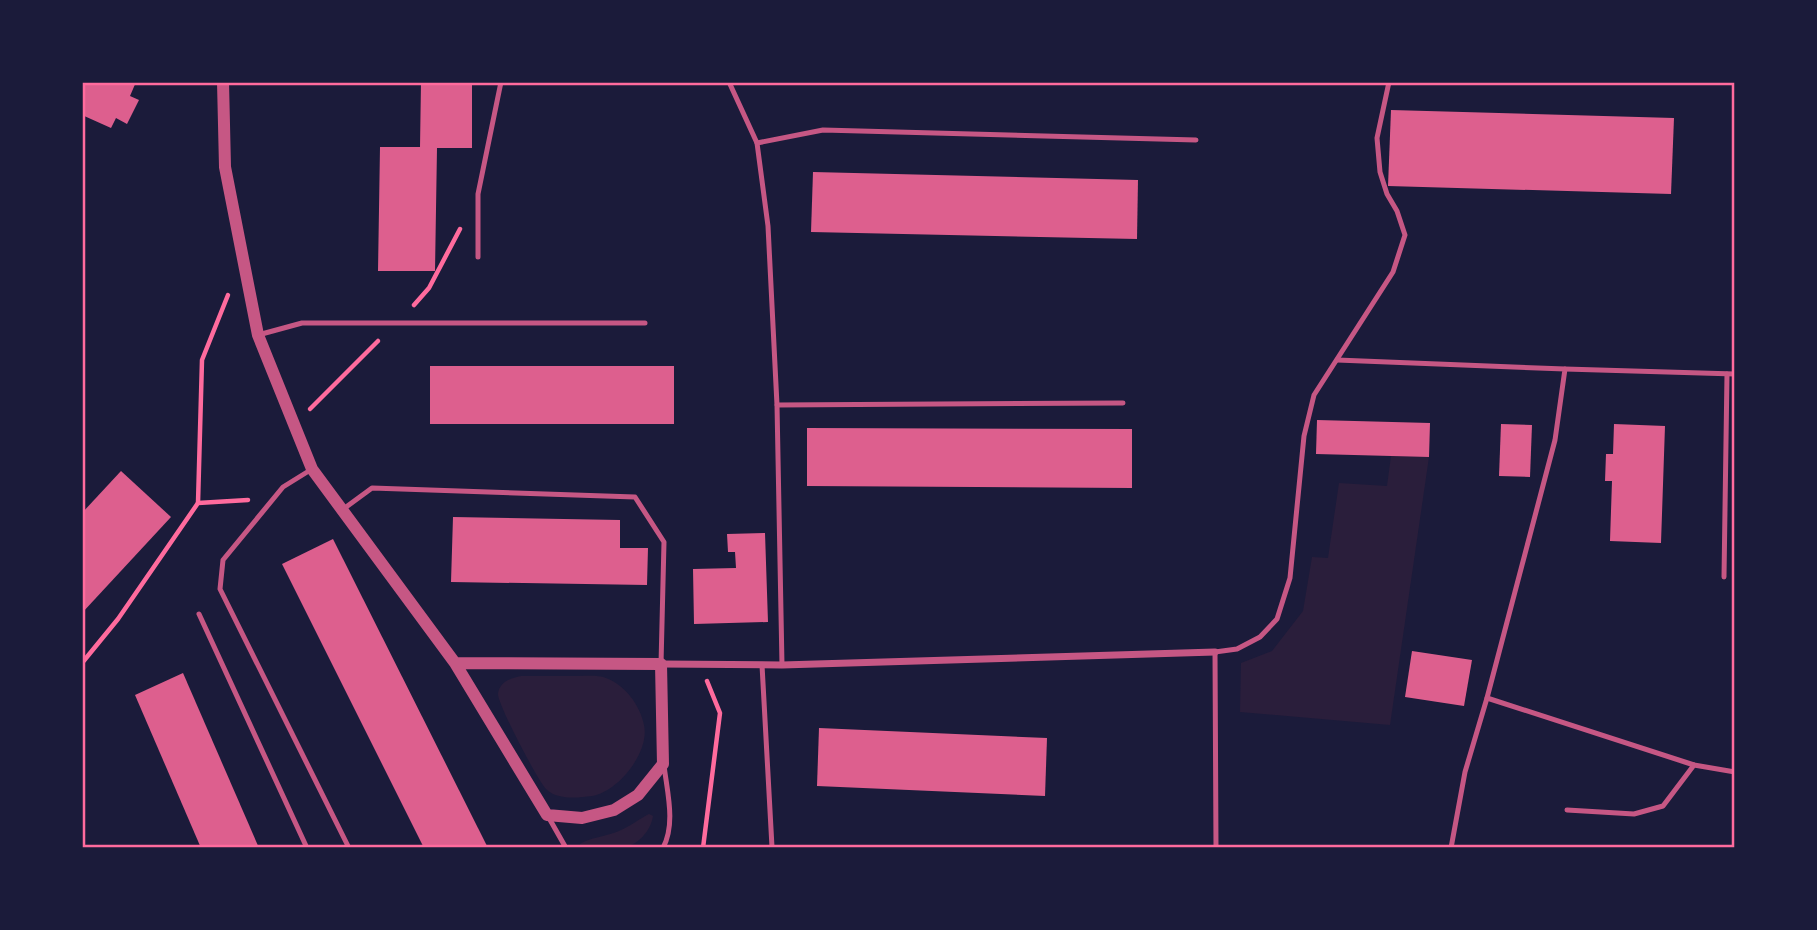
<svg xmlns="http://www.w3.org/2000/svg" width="1817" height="930" viewBox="0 0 1817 930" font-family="Commissioner,sans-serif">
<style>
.green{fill:#2a1e3b}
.building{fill:#dd5f8e}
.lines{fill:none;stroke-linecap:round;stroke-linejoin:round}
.path{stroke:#ff6b9d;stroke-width:4.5}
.service{stroke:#c65784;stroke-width:5}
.minor{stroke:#c65784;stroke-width:7}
.tertiary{stroke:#c65784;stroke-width:12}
.neatline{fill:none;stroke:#ff6b9d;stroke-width:2.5}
</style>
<rect width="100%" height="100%" fill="#1b1b3a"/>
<g class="green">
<polygon points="1391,456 1429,457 1390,725 1240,712 1241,663 1272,651 1303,611 1312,557 1328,558 1339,483 1387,486"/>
<path d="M521 676C540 676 560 676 579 676 588 676 598 675 606 678 625 685 640 705 644 725 650 752 618 792 592 796 577 798 557 800 546 789 538 781 498 705 498 694 499 682 511 678 521 676Z"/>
<path d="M649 814 653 816C651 831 637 846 622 848 609 850 594 848 580 848V844C588 838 608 836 619 831 629 827 639 819 649 814Z"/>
</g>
<g class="building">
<polygon points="82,82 136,82 130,96 139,100 127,124 116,118 111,128 82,115"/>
<polygon points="421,82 472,82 472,148 437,148 435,271 378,271 380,147 420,147"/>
<polygon points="1391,110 1674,118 1671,194 1388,186"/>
<polygon points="813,172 1138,180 1137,239 811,232"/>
<rect x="430" y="366" width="244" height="58"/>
<polygon points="1317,420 1430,423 1429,457 1316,454"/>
<polygon points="1501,424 1532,425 1530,477 1499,476"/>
<polygon points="1614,424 1665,426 1661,543 1610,541 1612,481 1605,481 1606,454 1613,454"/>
<polygon points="807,428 1132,429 1132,488 807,486"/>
<polygon points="121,471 171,517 82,613 82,513"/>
<polygon points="453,517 620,520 620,548 648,548 647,585 451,582"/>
<polygon points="765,533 768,622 694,624 693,569 736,568 735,552 728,552 727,534"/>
<polygon points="333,539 488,848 424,848 282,564"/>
<polygon points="1412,651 1472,660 1464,706 1405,697"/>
<polygon points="183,673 259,848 201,848 135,695"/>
<polygon points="819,728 1047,738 1045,796 817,786"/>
</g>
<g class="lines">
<g class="path">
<polyline points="414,305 429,288 460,229"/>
<polyline points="310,409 378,341"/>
<polyline points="198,503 202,360 228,295"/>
<polyline points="82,663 118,619 198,503 248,500"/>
<polyline points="703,848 720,713 707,681"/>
</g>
<g class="service">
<polyline points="595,82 623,82"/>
<polyline points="729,82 757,143 768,226 777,405 782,665"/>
<polyline points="757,143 823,130 1196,140"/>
<polyline points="478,257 478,194 501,82"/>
<polyline points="258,335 302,323 645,323"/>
<polyline points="1337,360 1565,369 1555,440 1487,698 1465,772 1451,848"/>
<polyline points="1565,369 1735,374"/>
<polyline points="777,405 1123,403"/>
<polyline points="312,469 283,487 223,560 220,589 349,848"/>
<polyline points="342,510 372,488 635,497 664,542 661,664"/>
<polyline points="1724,577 1727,374"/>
<polyline points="199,614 307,848"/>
<polyline points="762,665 772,847"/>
<polyline points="1487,698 1694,765 1735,772"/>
<polyline points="1567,810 1634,814 1663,806 1694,765"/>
<polyline points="549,818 566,848"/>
<path d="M663 848C676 823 667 792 664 765"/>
<polyline points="1216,848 1215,652 1237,649 1260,637 1277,619 1290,578 1304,436 1314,395 1393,272 1405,235 1397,211 1387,194 1380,172 1377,138 1389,82"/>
</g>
<polyline class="minor" points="661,664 782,665 1215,652"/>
<polyline class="tertiary" points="223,82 225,167 258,335 312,469 455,663 547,815 582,818 614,810 638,795 663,764 661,664 455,663"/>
</g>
<rect width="1817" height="930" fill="none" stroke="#1b1b3a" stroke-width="168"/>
<rect x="84" y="84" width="1649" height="762" class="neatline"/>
</svg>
